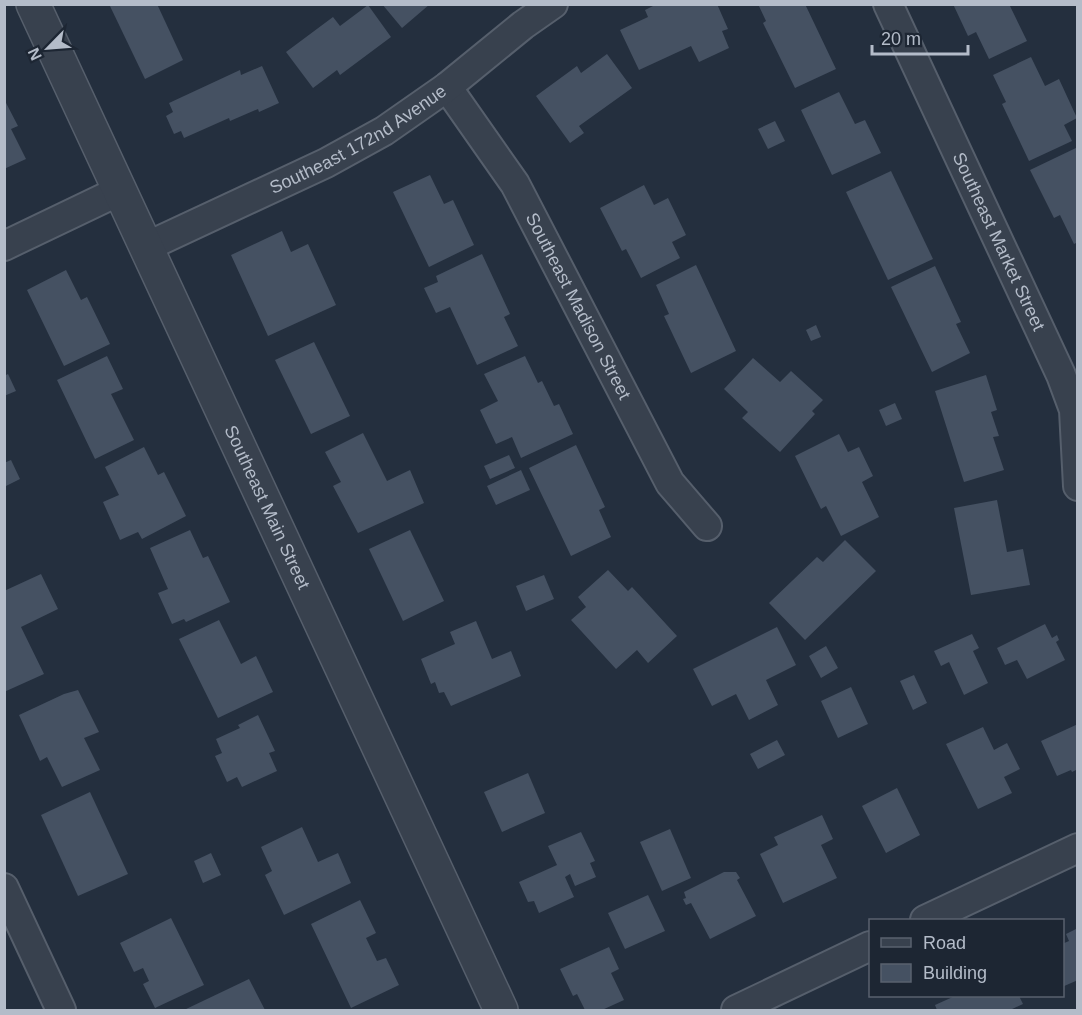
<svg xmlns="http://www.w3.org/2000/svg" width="1082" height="1015" viewBox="0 0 1082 1015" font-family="Helvetica,sans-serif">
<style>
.building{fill:#455162}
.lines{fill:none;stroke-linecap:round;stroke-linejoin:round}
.minor-casing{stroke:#565f6c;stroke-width:32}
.tertiary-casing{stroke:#565f6c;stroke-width:36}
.minor{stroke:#38414e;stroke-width:28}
.tertiary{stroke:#38414e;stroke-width:33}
.labels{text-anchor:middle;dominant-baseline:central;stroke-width:6;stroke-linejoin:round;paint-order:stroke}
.street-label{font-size:18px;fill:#b4bcc9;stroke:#1d2633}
</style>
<rect width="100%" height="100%" fill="#242f3e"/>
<g class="building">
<polygon points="109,4 157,4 183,60 145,79"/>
<polygon points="382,4 430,4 402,28"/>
<polygon points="657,4 717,4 728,29 722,31 729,48 699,62 691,46 639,70 620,30 648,17 645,10"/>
<polygon points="758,4 805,4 836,69 795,88 763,23 766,21"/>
<polygon points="953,4 1009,4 1027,41 989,59 976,32 968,36"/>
<polygon points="368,5 391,37 340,75 337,70 313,88 286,52 333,17 340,26"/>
<polygon points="607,54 632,88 579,126 584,133 570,143 536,96 577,66 581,73"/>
<polygon points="1031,57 1045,86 1059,79 1077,118 1064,125 1072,141 1029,161 1002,104 1006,102 993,75"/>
<polygon points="262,66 279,103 259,112 258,109 230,121 229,118 184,138 181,131 174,134 166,116 173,112 169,103 240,70 241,75"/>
<polygon points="839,92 855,124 865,120 881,153 832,175 801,110"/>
<polygon points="4,99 18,126 11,129 26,159 4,169"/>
<polygon points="775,121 785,141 768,149 758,129"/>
<polygon points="1078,147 1078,242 1074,244 1060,215 1054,218 1030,170"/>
<polygon points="891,171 933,259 888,280 846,192"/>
<polygon points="430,175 444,204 453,200 474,245 429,267 393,192"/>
<polygon points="644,185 654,205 668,198 686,235 672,242 680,258 641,278 626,249 622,251 600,208"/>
<polygon points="282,231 291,252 308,244 336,305 268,336 231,255"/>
<polygon points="482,254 510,314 504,317 518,346 477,365 450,307 436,313 424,288 438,282 436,276"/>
<polygon points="696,265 736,351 691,373 664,316 669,314 656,285"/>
<polygon points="935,266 961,322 956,324 970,353 932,372 891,287"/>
<polygon points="66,270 81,300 87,297 110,344 64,366 27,290"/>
<polygon points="816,325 821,337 811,341 806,330"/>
<polygon points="314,342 350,416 311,434 275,360"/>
<polygon points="107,356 123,389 111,394 134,440 95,459 57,380"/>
<polygon points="525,356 538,383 542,381 554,406 559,404 573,434 521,458 512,437 496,444 480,410 498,401 484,374"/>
<polygon points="753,358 780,382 791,371 823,400 812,411 815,414 780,452 742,418 748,412 724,389"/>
<polygon points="8,374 16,391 4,396 4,376"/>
<polygon points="986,375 997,410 991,412 999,436 993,437 1004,470 964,482 935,391"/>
<polygon points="895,403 902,419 886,426 879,410"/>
<polygon points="363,433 387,481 410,470 424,503 358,533 333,486 341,482 325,452"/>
<polygon points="839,434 848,452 859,447 873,476 862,482 879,517 841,536 826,506 821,509 795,456"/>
<polygon points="576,445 605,507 599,510 611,537 571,556 529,468"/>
<polygon points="144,447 158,475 164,472 186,516 142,539 138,532 120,540 103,502 119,495 105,467"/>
<polygon points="509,455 515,468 490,479 484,466"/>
<polygon points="11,460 20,479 6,486 4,483 4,463"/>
<polygon points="521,470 530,490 496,505 487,486"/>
<polygon points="997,500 1007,552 1023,549 1030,585 971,595 954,508"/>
<polygon points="190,530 203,558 208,556 230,602 186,622 184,619 172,624 158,593 168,589 150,548"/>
<polygon points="410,530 444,601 403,621 369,549"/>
<polygon points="845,540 876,571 805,640 769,603 817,557 823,562"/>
<polygon points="608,570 628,591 632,587 677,636 648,663 637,650 616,669 571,620 586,607 578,597"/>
<polygon points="41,574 58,609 21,627 44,674 4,692 4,591"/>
<polygon points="544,575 554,599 526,611 516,586"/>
<polygon points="219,620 241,664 256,656 273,692 218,718 179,639"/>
<polygon points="476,621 492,659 511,651 521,676 451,706 444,692 439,693 435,682 431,684 421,659 455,644 450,632"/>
<polygon points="1045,624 1052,638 1057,635 1059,640 1056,642 1065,660 1027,679 1017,660 1005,665 997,648"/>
<polygon points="777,627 796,665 766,680 778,705 749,720 736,694 712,706 693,669"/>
<polygon points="972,634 979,648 973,651 988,683 964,695 949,662 941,666 934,651"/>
<polygon points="826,646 838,668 821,678 809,656"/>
<polygon points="914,675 927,703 913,710 900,681"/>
<polygon points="851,687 868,724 838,738 821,701"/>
<polygon points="78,690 99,732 84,738 100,770 62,787 47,757 40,761 19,715 64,694"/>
<polygon points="258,715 275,751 269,753 277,771 242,787 237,777 227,782 215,756 222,753 216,739 240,728 238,725"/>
<polygon points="1078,724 1078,769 1072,772 1071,770 1057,776 1041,741"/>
<polygon points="983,727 994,750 1007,743 1020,769 1004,777 1012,793 978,809 946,744"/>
<polygon points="777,740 785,755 758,769 750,754"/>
<polygon points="528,773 545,813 502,832 484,792"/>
<polygon points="897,788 920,835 886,853 862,806"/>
<polygon points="90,792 128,874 78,896 41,815"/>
<polygon points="822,815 833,839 821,845 837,878 783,903 760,854 778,845 774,837"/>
<polygon points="302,827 318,862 338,853 351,883 284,915 265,875 272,871 261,847"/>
<polygon points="670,829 691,878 662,891 640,842"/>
<polygon points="581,832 595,861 590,863 596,877 575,886 570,874 565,877 574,897 539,913 534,901 528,902 519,882 557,865 548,846"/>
<polygon points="211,853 221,875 203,883 194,861"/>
<polygon points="724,872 736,872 740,878 737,880 756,916 710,939 691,903 686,905 683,899 686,898 684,892"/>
<polygon points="648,895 665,931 625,949 608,913"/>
<polygon points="360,900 376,933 366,938 377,961 386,958 399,985 351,1008 311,924"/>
<polygon points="171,918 204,985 155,1008 143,984 149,981 143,968 134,972 120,943"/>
<polygon points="1078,928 1078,980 1062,987 1062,944 1069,941 1066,934"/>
<polygon points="609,947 619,969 611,973 624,1000 602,1010 585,1010 577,994 573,996 560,969"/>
<polygon points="249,979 265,1010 184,1010"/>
<polygon points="955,996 1019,996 1023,1004 1010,1010 937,1010 935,1005"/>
</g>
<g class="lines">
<defs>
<g id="minor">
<path id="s1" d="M888 4 1061 375 1074 410 1078 486"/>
<path id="s2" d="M447 87 515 184 670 483 707 526"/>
<polyline points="4,246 119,191"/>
<path id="s3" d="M146 247 326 163 384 131 447 87 523 25 553 4"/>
<polyline points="4,888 61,1010"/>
<polyline points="925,920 1078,848"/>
<polyline points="736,1010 870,946"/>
</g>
<g id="tertiary">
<path id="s4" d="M33 4 501 1010"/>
</g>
</defs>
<use href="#minor" class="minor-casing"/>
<use href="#tertiary" class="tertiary-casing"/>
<use href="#minor" class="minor"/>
<use href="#tertiary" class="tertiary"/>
</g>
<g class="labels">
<g class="street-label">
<text stroke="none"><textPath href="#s3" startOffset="238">Southeast 172nd Avenue</textPath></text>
<text stroke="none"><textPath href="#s1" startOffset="262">Southeast Market Street</textPath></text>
<text stroke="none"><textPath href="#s2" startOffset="256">Southeast Madison Street</textPath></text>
<text stroke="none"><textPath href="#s4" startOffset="555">Southeast Main Street</textPath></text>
</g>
</g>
<rect width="1082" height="1015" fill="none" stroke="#b4bcc9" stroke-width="12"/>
<rect x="869" y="919" width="195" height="78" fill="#1d2633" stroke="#59626f" stroke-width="1.5"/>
<rect x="881" y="938" width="30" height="9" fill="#38414e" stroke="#59626f" stroke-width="1.5"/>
<text x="923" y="949" font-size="18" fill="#b4bcc9">Road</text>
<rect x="881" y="964" width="30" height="18" fill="#455162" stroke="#59626f" stroke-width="1.5"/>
<text x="923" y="979" font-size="18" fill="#b4bcc9">Building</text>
<g transform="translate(48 48) rotate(245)" stroke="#1d2633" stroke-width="4.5" paint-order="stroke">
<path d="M0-4.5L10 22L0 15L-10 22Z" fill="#b4bcc9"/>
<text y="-9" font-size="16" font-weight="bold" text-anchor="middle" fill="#b4bcc9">N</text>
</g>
<path d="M872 45v9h96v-9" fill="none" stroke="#b4bcc9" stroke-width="3"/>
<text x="881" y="45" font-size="18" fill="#b4bcc9" stroke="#1d2633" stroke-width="4.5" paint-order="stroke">20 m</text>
</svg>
